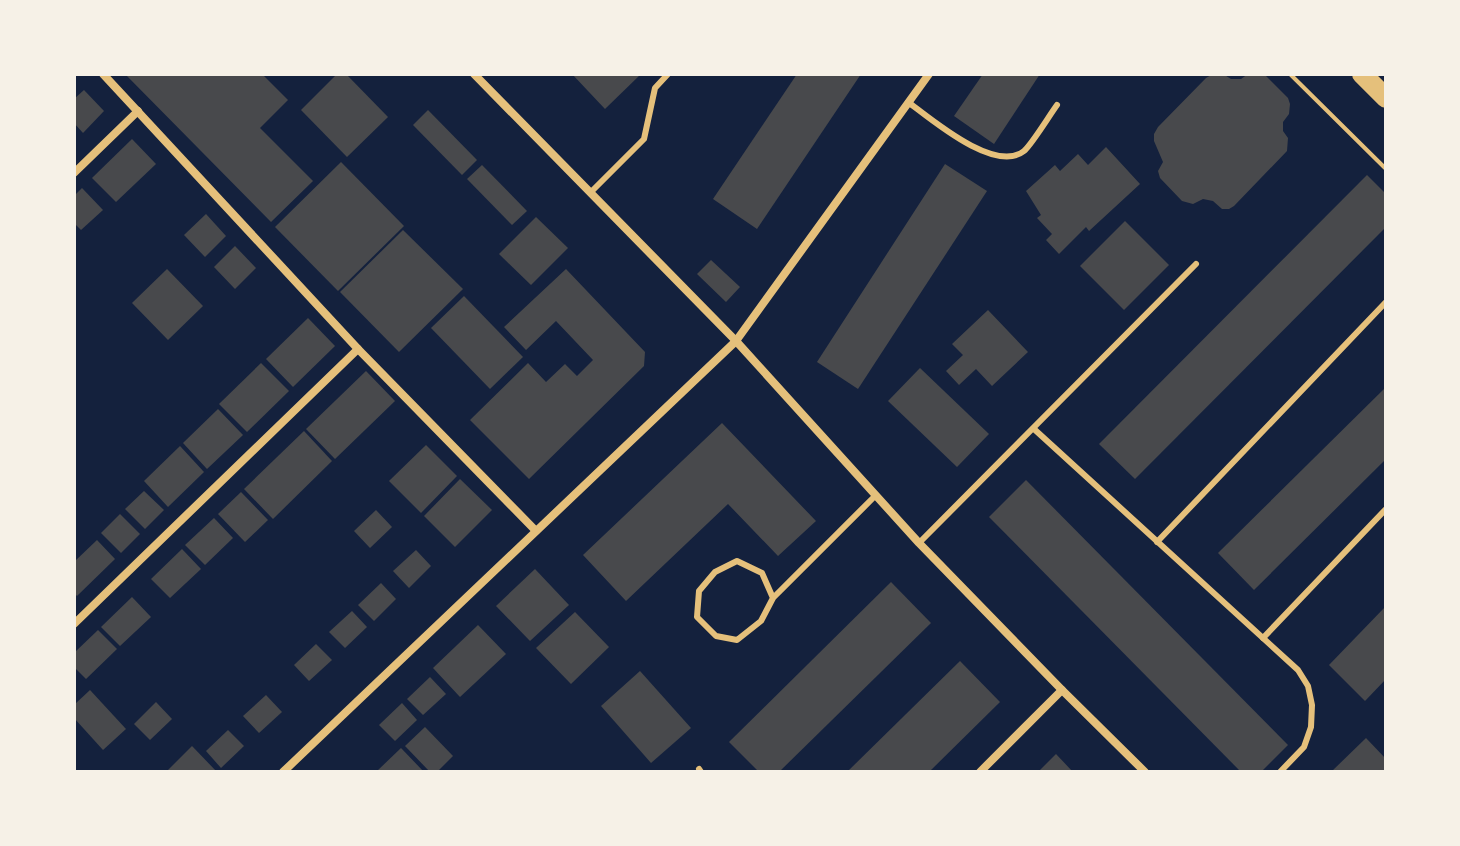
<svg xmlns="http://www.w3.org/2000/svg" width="1460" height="846" viewBox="0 0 1460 846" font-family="'Noto Sans',sans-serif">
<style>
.building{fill:#48494c}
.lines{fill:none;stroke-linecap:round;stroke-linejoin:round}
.path{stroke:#e5c07b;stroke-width:4}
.service{stroke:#e5c07b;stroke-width:6}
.minor{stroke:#e5c07b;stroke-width:8}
.primary{stroke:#e5c07b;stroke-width:20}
</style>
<rect width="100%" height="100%" fill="#14213d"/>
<g class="building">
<polygon points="125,74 262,74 288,100 260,128 313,181 271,222"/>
<polygon points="337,74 346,74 388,117 347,157 301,110"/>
<polygon points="572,74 641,74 605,109"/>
<polygon points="797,74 861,74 757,229 713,199"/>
<polygon points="983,74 1040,74 994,144 954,116"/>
<polygon points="1213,74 1223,74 1231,79 1241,79 1248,74 1264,74 1288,98 1290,104 1289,114 1283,122 1283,131 1288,138 1287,151 1234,206 1229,209 1222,209 1213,201 1203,199 1193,204 1182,201 1160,178 1158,171 1163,162 1154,141 1154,134 1158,127 1206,78"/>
<polygon points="84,90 104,111 83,133 74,123 74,99"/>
<polygon points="428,110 477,160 462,175 413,125"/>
<polygon points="132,139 156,164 116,202 92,178"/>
<polygon points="1106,147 1140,184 1089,231 1086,227 1059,254 1046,240 1052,234 1037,218 1041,215 1026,191 1055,165 1060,171 1078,154 1088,165"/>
<polygon points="341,162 404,226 338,291 275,227"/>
<polygon points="945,164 987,191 858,389 817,362"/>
<polygon points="482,165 527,211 512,225 467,179"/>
<polygon points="1367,175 1386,194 1386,227 1135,479 1099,444"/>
<polygon points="82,188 103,210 81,230 74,223 74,196"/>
<polygon points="206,214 226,236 205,257 184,235"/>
<polygon points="536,217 568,248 531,285 499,254"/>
<polygon points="1125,221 1169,265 1124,310 1080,266"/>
<polygon points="403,230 463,289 399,352 340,292"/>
<polygon points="235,246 256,268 235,289 214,267"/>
<polygon points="711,260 740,287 726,302 697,274"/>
<polygon points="167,269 203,306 168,340 132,303"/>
<polygon points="566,269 645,352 644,366 529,479 470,420 528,363 546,382 565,364 577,376 593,360 556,321 526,350 504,327"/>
<polygon points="464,296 523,357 490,389 431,328"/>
<polygon points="988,310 1028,352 992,386 976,369 959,385 946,371 963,355 952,344"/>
<polygon points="308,318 335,346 293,387 266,359"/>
<polygon points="261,363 289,391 247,432 219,404"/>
<polygon points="920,368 989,434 957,467 888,401"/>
<polygon points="366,371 395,401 335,459 306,429"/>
<polygon points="1386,387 1386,459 1254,590 1218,553"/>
<polygon points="218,409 243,435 207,469 183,443"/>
<polygon points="722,423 816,521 778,556 728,504 626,601 583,555"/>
<polygon points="304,431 332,461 273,519 244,489"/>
<polygon points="426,445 457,476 421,513 389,481"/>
<polygon points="180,446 204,472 168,507 144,481"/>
<polygon points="460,479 492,510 455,547 424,516"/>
<polygon points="1026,480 1288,745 1261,772 1241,772 989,517"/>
<polygon points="144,491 164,510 145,529 125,509"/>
<polygon points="241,492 268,520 245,542 218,514"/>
<polygon points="376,510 392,527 370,548 354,531"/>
<polygon points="120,514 140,534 121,553 101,533"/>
<polygon points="214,518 233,538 205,565 185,545"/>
<polygon points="97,540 115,559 77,596 74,593 74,562"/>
<polygon points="182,549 201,569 170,598 151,579"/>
<polygon points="416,550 431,566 409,588 393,571"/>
<polygon points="535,569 569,605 530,641 496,606"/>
<polygon points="891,582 931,623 779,772 759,772 729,742"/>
<polygon points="381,583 396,599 374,621 358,605"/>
<polygon points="132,597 151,617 120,646 101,627"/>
<polygon points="1386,606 1386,679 1365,701 1329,665"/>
<polygon points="352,611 367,627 345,648 329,632"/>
<polygon points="575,612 609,647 571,684 536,648"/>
<polygon points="478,625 506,654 460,697 433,668"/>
<polygon points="98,630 117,649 86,679 74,667 74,653"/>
<polygon points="316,644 332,660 309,681 294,665"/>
<polygon points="960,661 1000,702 929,772 847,772"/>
<polygon points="640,671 691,728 651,763 601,706"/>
<polygon points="430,677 446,694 423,715 407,699"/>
<polygon points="90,690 126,729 103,750 74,718 74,705"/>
<polygon points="266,695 282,712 259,733 243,716"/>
<polygon points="156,702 172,719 150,740 134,724"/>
<polygon points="402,703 417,720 395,741 379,725"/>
<polygon points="425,727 453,756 437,772 430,772 405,746"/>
<polygon points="228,730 244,746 221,768 206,751"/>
<polygon points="1366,738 1386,759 1386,772 1331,772"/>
<polygon points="192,746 217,772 166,772"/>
<polygon points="401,748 424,772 376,772"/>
<polygon points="1056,754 1073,772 1038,772"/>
</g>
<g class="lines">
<polyline class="path" points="1290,74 1386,169"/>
<g class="service">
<path d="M908 102C931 119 995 174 1024 151 1032 144 1049 116 1057 105"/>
<polyline points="590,193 644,139 655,88 668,74"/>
<polyline points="1034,429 1298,670 1308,686 1312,705 1311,727 1304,747 1280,772"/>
<polyline points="1157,542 1386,302"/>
<polyline points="919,543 1196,264"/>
<polyline points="773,598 762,573 737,561 715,572 699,591 697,617 716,636 737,640 761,621 773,598 876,495"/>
<polyline points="1263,638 1386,509"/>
<polyline points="699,769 701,772"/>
</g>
<g class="minor">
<polyline points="103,74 358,349 536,531"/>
<polyline points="474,74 736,341 919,543 1062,690 1145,772"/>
<polyline points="74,173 138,111"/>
<polyline points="74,624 358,349"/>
<polyline points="283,772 736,341 929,74"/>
<polyline points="980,772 1062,690"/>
</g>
<polyline class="primary" points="1362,74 1386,98"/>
</g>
<rect width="1460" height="846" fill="none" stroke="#f6f1e7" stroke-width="152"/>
</svg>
